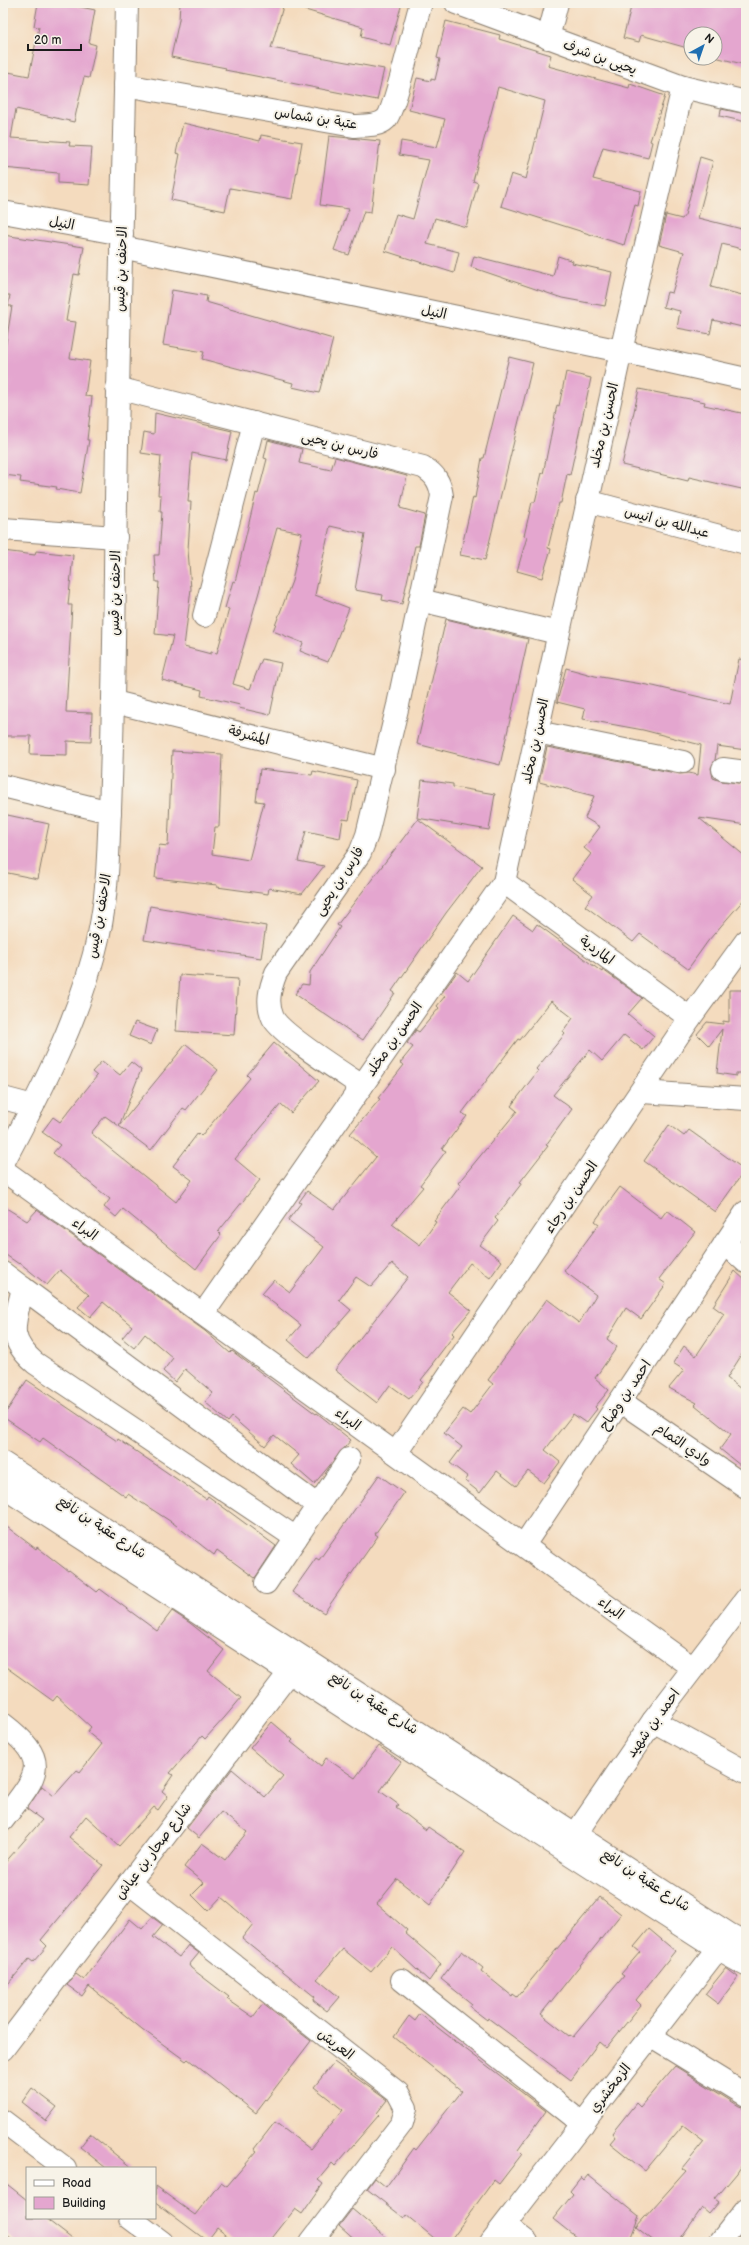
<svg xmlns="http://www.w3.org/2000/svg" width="749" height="2245" viewBox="0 0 749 2245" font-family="'Balsamiq Sans','Playpen Sans Arabic',sans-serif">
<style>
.building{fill:#e4a6cf;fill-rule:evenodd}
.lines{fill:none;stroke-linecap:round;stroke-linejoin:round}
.minor-casing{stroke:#887c6d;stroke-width:24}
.minor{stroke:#fff;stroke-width:22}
.labels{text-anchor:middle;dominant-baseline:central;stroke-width:4;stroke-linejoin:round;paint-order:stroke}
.street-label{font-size:14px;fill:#1c1c1c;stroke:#f7f3e8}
</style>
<rect width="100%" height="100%" fill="#f7f3e8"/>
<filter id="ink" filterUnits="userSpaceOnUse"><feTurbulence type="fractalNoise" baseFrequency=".025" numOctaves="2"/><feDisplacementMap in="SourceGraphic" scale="8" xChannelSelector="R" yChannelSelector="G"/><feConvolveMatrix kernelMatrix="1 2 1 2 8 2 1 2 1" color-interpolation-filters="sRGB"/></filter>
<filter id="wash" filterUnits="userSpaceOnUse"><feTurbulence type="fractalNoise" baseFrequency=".012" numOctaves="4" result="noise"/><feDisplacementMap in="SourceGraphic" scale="16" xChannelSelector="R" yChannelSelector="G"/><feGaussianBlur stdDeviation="0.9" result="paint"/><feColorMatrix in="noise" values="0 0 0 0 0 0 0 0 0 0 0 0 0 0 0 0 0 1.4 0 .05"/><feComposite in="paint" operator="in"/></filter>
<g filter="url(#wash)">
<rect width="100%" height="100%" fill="#f4dbbe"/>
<g id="blocks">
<g class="building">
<polygon points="38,3 62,3 95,10 89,43 96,45 89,78 84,77 74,122 16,109 11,138 70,142 69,146 92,147 89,185 58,183 58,173 3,168 3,71 29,76 39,27 34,26"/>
<polygon points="180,3 284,3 271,48 384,69 377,100 225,70 226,68 171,57 179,20"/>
<polygon points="296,3 402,3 390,45 361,37 363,27 295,7"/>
<polygon points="632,3 746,3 746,65 715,57 715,34 691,34 691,49 641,35 639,42 623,38"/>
<polygon points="446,21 500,35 499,39 551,55 548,66 629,88 630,84 665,96 650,141 652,142 648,158 603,147 593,179 641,191 638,206 635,205 624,245 501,206 511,174 526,179 545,101 498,87 473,181 478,183 466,227 435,218 427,244 459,252 454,273 385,251 396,214 413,219 429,160 399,155 401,141 437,147 445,119 409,110 417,78 431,81 431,79 435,80 440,59 437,58"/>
<polygon points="721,109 746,114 746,122 720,116"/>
<polygon points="183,123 260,141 261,135 302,142 292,199 230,188 225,211 171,200 180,154 176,153"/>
<polygon points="329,136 380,141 371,212 364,211 349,255 334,250 349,209 320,205"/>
<polygon points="700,157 713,161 698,218 746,230 746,250 722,244 711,287 746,296 746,328 713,320 710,334 677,328 680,311 663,307 667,292 672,293 684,252 659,245 666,215 682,219 685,215"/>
<polygon points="3,235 84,247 79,275 74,274 66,321 76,322 70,358 90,361 85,396 92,397 87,440 89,440 80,493 56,489 57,487 20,482 21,477 3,475 3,348 5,349 12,306 8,306 10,295 3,295"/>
<polygon points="474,256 553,276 558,256 573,261 572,263 612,272 605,306 562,298 471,267"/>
<polygon points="172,290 207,296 206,302 333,339 319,393 292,387 293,383 202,359 204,352 163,345"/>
<polygon points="509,357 533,363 485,560 460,555 473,497 475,498 482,458 484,458"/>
<polygon points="566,372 591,378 570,475 567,474 561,503 559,503 548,548 551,549 542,578 517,571 527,537 524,536 532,502 535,502 542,473 543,474 557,405 559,406"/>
<polygon points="639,389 705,402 704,405 746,414 746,490 689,477 688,481 622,465"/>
<polygon points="155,413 232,431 226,460 192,453 188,502 191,502 188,550 191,589 184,647 211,654 211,652 217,653 229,609 225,608 233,581 235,582 256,493 258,494 267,459 264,458 268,440 302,449 299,463 331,470 335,457 407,476 400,508 425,515 419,546 415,546 402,604 382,600 383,595 355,590 365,534 330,526 315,595 349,608 328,662 300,651 303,643 273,631 292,581 302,533 277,528 233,684 250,689 262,659 281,663 270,715 239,708 240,705 201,696 202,690 162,680 173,636 155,634 159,582 156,582 154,555 159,555 162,512 160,512 161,495 158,495 161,456 141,453 144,432 154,434"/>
<polygon points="3,551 35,555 36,551 73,555 68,605 72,605 66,712 92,713 91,742 67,741 67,755 30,754 31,736 3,736"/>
<polygon points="446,619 528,639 500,765 417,744"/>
<polygon points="739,659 746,660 746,750 717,746 715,760 711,768 713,778 721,781 746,784 746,825 699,818 746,857 746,897 708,941 688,969 640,934 633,942 585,906 593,895 572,879 591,854 584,848 600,827 585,818 594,796 539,782 547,747 680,774 689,773 698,775 701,745 643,730 583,719 585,709 557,702 566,668 595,676 653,686 730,704"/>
<polygon points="172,751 222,754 219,827 215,827 212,854 249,860 264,802 256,801 260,769 312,775 313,771 357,780 349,820 343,819 340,838 306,831 298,861 324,866 302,894 269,888 268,894 217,887 217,885 155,878 159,845 168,846"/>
<polygon points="422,780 453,784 453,787 495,794 489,830 417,818"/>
<polygon points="3,814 49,824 38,879 3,872"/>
<polygon points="418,819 482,866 446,913 392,991 395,993 363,1040 295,994 302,984 309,985 310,972 340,927 337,925"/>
<polygon points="150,906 266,926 261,958 144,940"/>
<path d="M513 916 533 930 537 924 602 972 603 970 642 998 628 1014 654 1036 643 1050 624 1035 602 1061 590 1050 553 1095 572 1109 546 1145 548 1146 520 1182 522 1183 495 1218 498 1221 480 1245 502 1261 490 1278 470 1263 448 1292 471 1310 452 1333 454 1335 432 1364 433 1365 421 1380 423 1382 409 1399 390 1385 377 1403 335 1370 408 1277 392 1263 371 1287 356 1277 339 1300 351 1310 309 1358 288 1340 301 1325 262 1294 274 1280 290 1292 324 1247 288 1220 301 1203 299 1202 307 1191 334 1210 376 1157 350 1134 380 1099 378 1098 404 1065 400 1063 413 1047 407 1043 416 1030 419 1032 439 1008 437 1006 445 996 441 994 457 972 468 981ZM551 1001 573 1018 563 1032 565 1034 536 1069 538 1071 511 1106 517 1111 458 1183 461 1185 434 1221 436 1222 420 1245 392 1224 423 1187 420 1185 446 1151 442 1149 467 1116 462 1113 518 1039 520 1040Z"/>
<polygon points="180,975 238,979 234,1035 176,1031"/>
<polygon points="729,990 746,990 746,1073 736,1073 736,1076 717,1073 722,1029 709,1046 697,1034 707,1022 723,1024 723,1021 729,1022"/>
<polygon points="135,1022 157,1030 151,1045 129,1036"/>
<polygon points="274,1043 319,1081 291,1113 281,1104 235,1159 260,1180 218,1232 221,1235 196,1269 123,1209 116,1217 104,1207 110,1199 53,1153 60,1145 42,1132 53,1117 60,1122 97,1076 92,1072 102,1061 120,1075 131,1062 141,1070 119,1126 105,1116 91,1133 176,1202 192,1180 173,1166 198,1133 201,1136 250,1078 247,1075"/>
<polygon points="186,1044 218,1070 186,1110 183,1108 151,1150 119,1126"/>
<polygon points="669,1125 684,1136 689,1130 745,1170 715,1212 644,1161"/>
<polygon points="620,1187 661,1218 667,1210 695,1232 659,1279 666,1284 641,1319 626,1308 607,1339 617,1347 595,1378 609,1390 595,1407 597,1409 586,1423 573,1414 545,1450 560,1462 544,1483 528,1471 516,1486 497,1471 480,1493 465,1481 468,1477 450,1463 462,1447 444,1433 463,1409 470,1414 493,1384 488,1380 547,1299 579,1323 596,1295 564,1271 599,1224 595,1221"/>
<polygon points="3,1206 27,1221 37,1210 205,1331 230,1353 232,1351 316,1414 317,1413 351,1440 314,1484 291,1464 299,1455 274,1435 265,1446 232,1417 228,1422 205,1402 213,1393 185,1369 175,1382 163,1371 173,1358 145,1334 134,1348 122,1338 132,1326 103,1302 90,1317 78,1307 89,1295 60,1270 47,1285 20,1263 19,1264 3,1253"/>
<polygon points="735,1271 746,1281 746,1348 727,1378 746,1393 746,1470 720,1449 731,1434 695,1405 697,1403 669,1388 684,1370 673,1363 684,1346 696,1356 724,1314 713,1306"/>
<polygon points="27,1380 117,1441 118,1439 206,1499 208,1496 276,1546 255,1578 217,1550 214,1555 173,1523 128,1494 126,1497 43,1438 40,1442 3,1417"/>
<polygon points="379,1475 404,1493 375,1534 378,1536 324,1613 292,1592 316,1558 319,1560"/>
<polygon points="3,1524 36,1549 37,1547 68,1571 69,1570 97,1592 100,1589 157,1631 172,1611 190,1623 224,1650 208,1671 241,1698 225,1717 205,1739 202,1736 170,1773 173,1775 162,1791 168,1796 158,1810 154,1807 119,1846 86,1816 69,1837 103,1865 41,1940 47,1946 33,1962 29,1959 3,1990 3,1865 42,1820 27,1809 42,1786 54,1796 77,1770 80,1772 102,1744 87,1732 91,1727 57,1696 53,1701 3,1665"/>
<polygon points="272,1722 293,1740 291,1742 321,1766 326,1758 355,1778 379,1746 401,1762 380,1791 399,1805 396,1807 426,1830 428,1827 465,1852 430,1905 397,1879 377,1904 407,1930 405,1933 441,1964 429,1981 392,1947 371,1972 343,1949 317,1979 339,1997 327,2011 313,2000 315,1997 242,1938 253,1924 221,1897 208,1911 192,1895 204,1883 184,1867 202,1843 225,1860 247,1832 221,1812 199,1838 187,1828 232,1769 265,1797 283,1776 250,1748"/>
<polygon points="600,1897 621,1914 541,2014 569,2036 570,2035 573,2037 624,1976 621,1974 640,1952 634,1947 649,1929 675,1951 636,2000 641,2005 606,2048 599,2042 571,2080 488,2018 487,2020 470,2007 472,2004 441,1979 462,1951 483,1968 481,1971 512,1996 513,1994 517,1997"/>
<polygon points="152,1917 163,1925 153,1937 179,1957 188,1945 199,1953 189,1965 191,1968 229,1997 227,1999 253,2017 263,2004 311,2041 256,2113 188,2059 186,2061 142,2029 89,1986 82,1996 67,1985 76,1974 84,1980 130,1919 142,1929"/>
<polygon points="726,1968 738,1977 718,2004 705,1994"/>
<polygon points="420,2014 546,2111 518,2150 522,2154 499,2184 494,2180 449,2242 439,2242 406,2215 404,2218 367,2189 375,2178 386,2187 414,2148 416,2150 462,2091 394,2037 409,2016 415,2021"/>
<polygon points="334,2062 387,2100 377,2113 379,2115 335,2166 332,2163 318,2180 323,2184 302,2214 295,2209 269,2242 235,2242 217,2228 207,2241 155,2202 155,2186 195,2215 221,2182 227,2186 257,2151 254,2149 275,2122 310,2149 343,2110 314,2087"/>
<polygon points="675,2066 739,2106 746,2108 746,2159 737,2173 715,2199 719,2202 709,2214 702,2208 678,2242 655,2242 636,2227 686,2171 682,2168 704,2141 683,2125 645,2171 610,2143 615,2137 612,2133 636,2103 640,2107"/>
<polygon points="32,2088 57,2107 46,2121 22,2102"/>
<polygon points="90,2134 132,2168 106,2168 80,2147"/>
<polygon points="588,2175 639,2216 629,2242 582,2242 553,2219 573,2194 570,2191 581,2177 584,2180"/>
<polygon points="3,2181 27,2200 27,2218 45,2218 76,2242 16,2242 3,2232"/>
<polygon points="352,2209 391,2242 357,2242 339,2226"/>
</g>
</g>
</g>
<g filter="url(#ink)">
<use href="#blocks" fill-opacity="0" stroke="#887c6d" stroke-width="1"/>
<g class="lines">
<defs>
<g id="minor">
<polyline points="456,3 683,87 746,102"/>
<polyline points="548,38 557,3"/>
<path d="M125 85 354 126C364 125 378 127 386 119 395 110 415 21 421 3"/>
<polyline points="3,212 122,234"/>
<polyline points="121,247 621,351 746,379"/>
<path d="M117 388 423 467C435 474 440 482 442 496L398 705 367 835 360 853 276 973C270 988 266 1003 273 1018 282 1035 343 1073 362 1086"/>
<polyline points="587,501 746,543"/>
<polyline points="3,529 116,537"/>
<polyline points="420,600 558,633"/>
<polyline points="204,616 254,423"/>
<polyline points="114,702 384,769"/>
<polyline points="537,732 683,762"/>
<polyline points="723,769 746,772"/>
<polyline points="3,786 110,812"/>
<polyline points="504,882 690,1018"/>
<polyline points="642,1092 746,1099"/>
<polyline points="3,1098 33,1106"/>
<path d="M3 1163C42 1090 81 1015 99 934 108 893 108 852 110 810 113 731 114 652 115 573 117 383 123 193 127 3"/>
<polyline points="3,1170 693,1668"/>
<polyline points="725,1243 746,1262"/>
<polyline points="3,1273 23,1288"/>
<polyline points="203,1314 504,882 621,351 683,87"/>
<polyline points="620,1401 746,1487"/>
<polyline points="396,1453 690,1018 746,941"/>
<polyline points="3,1463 729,1934 746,1943"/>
<polyline points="3,1487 717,1949 746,1965"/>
<path d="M296 1538 35 1363C5 1337 15 1323 23 1288L318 1506"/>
<polyline points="524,1545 746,1212"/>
<polyline points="266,1583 349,1459"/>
<polyline points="653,1721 746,1772"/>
<path d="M3 1724C54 1763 36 1776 3 1820"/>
<polyline points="566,1848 653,1721 746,1599"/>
<polyline points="129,1883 398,2093 406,2108 402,2123 311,2242"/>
<polyline points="402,1980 583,2124"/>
<polyline points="650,2036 746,2095"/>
<polyline points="3,2049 289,1673 300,1664"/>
<polyline points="3,2121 65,2168"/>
<polyline points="130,2218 162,2242"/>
<polyline points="505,2225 527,2242"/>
<polyline points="491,2242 727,1937"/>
<polyline points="720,2242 746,2209"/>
</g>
</defs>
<use href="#minor" class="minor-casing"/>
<use href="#minor" class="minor"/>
</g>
</g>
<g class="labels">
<g class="street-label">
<text transform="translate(600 57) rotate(20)">يحيى بن شرف</text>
<text transform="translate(316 118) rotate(9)">عتبة بن شماس</text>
<text transform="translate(62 223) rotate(11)">النيل</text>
<text transform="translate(121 269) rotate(-88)">الاحنف بن قيس</text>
<text transform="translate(434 312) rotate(12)">النيل</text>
<text transform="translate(604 425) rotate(-77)">الحسن بن مخلد</text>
<text transform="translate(340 445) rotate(14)">فارس بن يحيى</text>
<text transform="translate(667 522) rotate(15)">عبدالله بن انيس</text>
<text transform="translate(115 593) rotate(-89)">الاحنف بن قيس</text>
<text transform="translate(249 735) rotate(14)">المشرفة</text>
<text transform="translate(535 741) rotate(-78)">الحسن بن مخلد</text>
<text transform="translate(339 881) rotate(-57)">فارس بن يحيى</text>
<text transform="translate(99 916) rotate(-80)">الاحنف بن قيس</text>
<text transform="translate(597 950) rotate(36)">الماردية</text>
<text transform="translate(394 1039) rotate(-55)">الحسن بن مخلد</text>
<text transform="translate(571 1197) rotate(-56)">الحسن بن رجاء</text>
<text transform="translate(85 1229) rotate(36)">البراء</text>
<text transform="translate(625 1395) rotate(-56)">احمد بن وضاح</text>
<text transform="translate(348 1419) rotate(36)">البراء</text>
<text transform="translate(683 1444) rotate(34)">وادي الثمام</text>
<text transform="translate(102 1527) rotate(33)">شارع عقبة بن نافع</text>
<text transform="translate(611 1608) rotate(36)">البراء</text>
<text transform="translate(374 1703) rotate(33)">شارع عقبة بن نافع</text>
<text transform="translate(653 1723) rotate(-54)">احمد بن شهيد</text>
<text transform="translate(153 1851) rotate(-53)">شارع صحار بن عياش</text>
<text transform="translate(646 1880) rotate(33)">شارع عقبة بن نافع</text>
<text transform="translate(336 2044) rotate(38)">العريش</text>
<text transform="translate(610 2088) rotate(-52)">الزمخشري</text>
</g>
</g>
<rect width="749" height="2245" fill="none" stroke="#f7f3e8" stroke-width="16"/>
<rect x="26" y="2167" width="130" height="52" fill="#f7f3e8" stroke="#9f9d96"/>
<rect x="34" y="2180" width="20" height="6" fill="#ffffff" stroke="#9f9d96"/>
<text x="62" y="2187" font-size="12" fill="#1c1c1c">Road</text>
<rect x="34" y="2197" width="20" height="12" fill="#e4a6cf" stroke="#9f9d96"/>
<text x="62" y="2207" font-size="12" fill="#1c1c1c">Building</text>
<g transform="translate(703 46) rotate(40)"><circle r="19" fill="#f7f3e8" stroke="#9f9d96"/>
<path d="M0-3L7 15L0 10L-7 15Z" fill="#1f6fb2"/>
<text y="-6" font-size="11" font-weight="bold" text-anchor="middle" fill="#1c1c1c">N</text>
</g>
<path d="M28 44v6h53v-6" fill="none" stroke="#1c1c1c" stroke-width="2"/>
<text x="34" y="44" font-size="12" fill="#1c1c1c" stroke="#f7f3e8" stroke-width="3" paint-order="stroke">20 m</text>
</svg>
